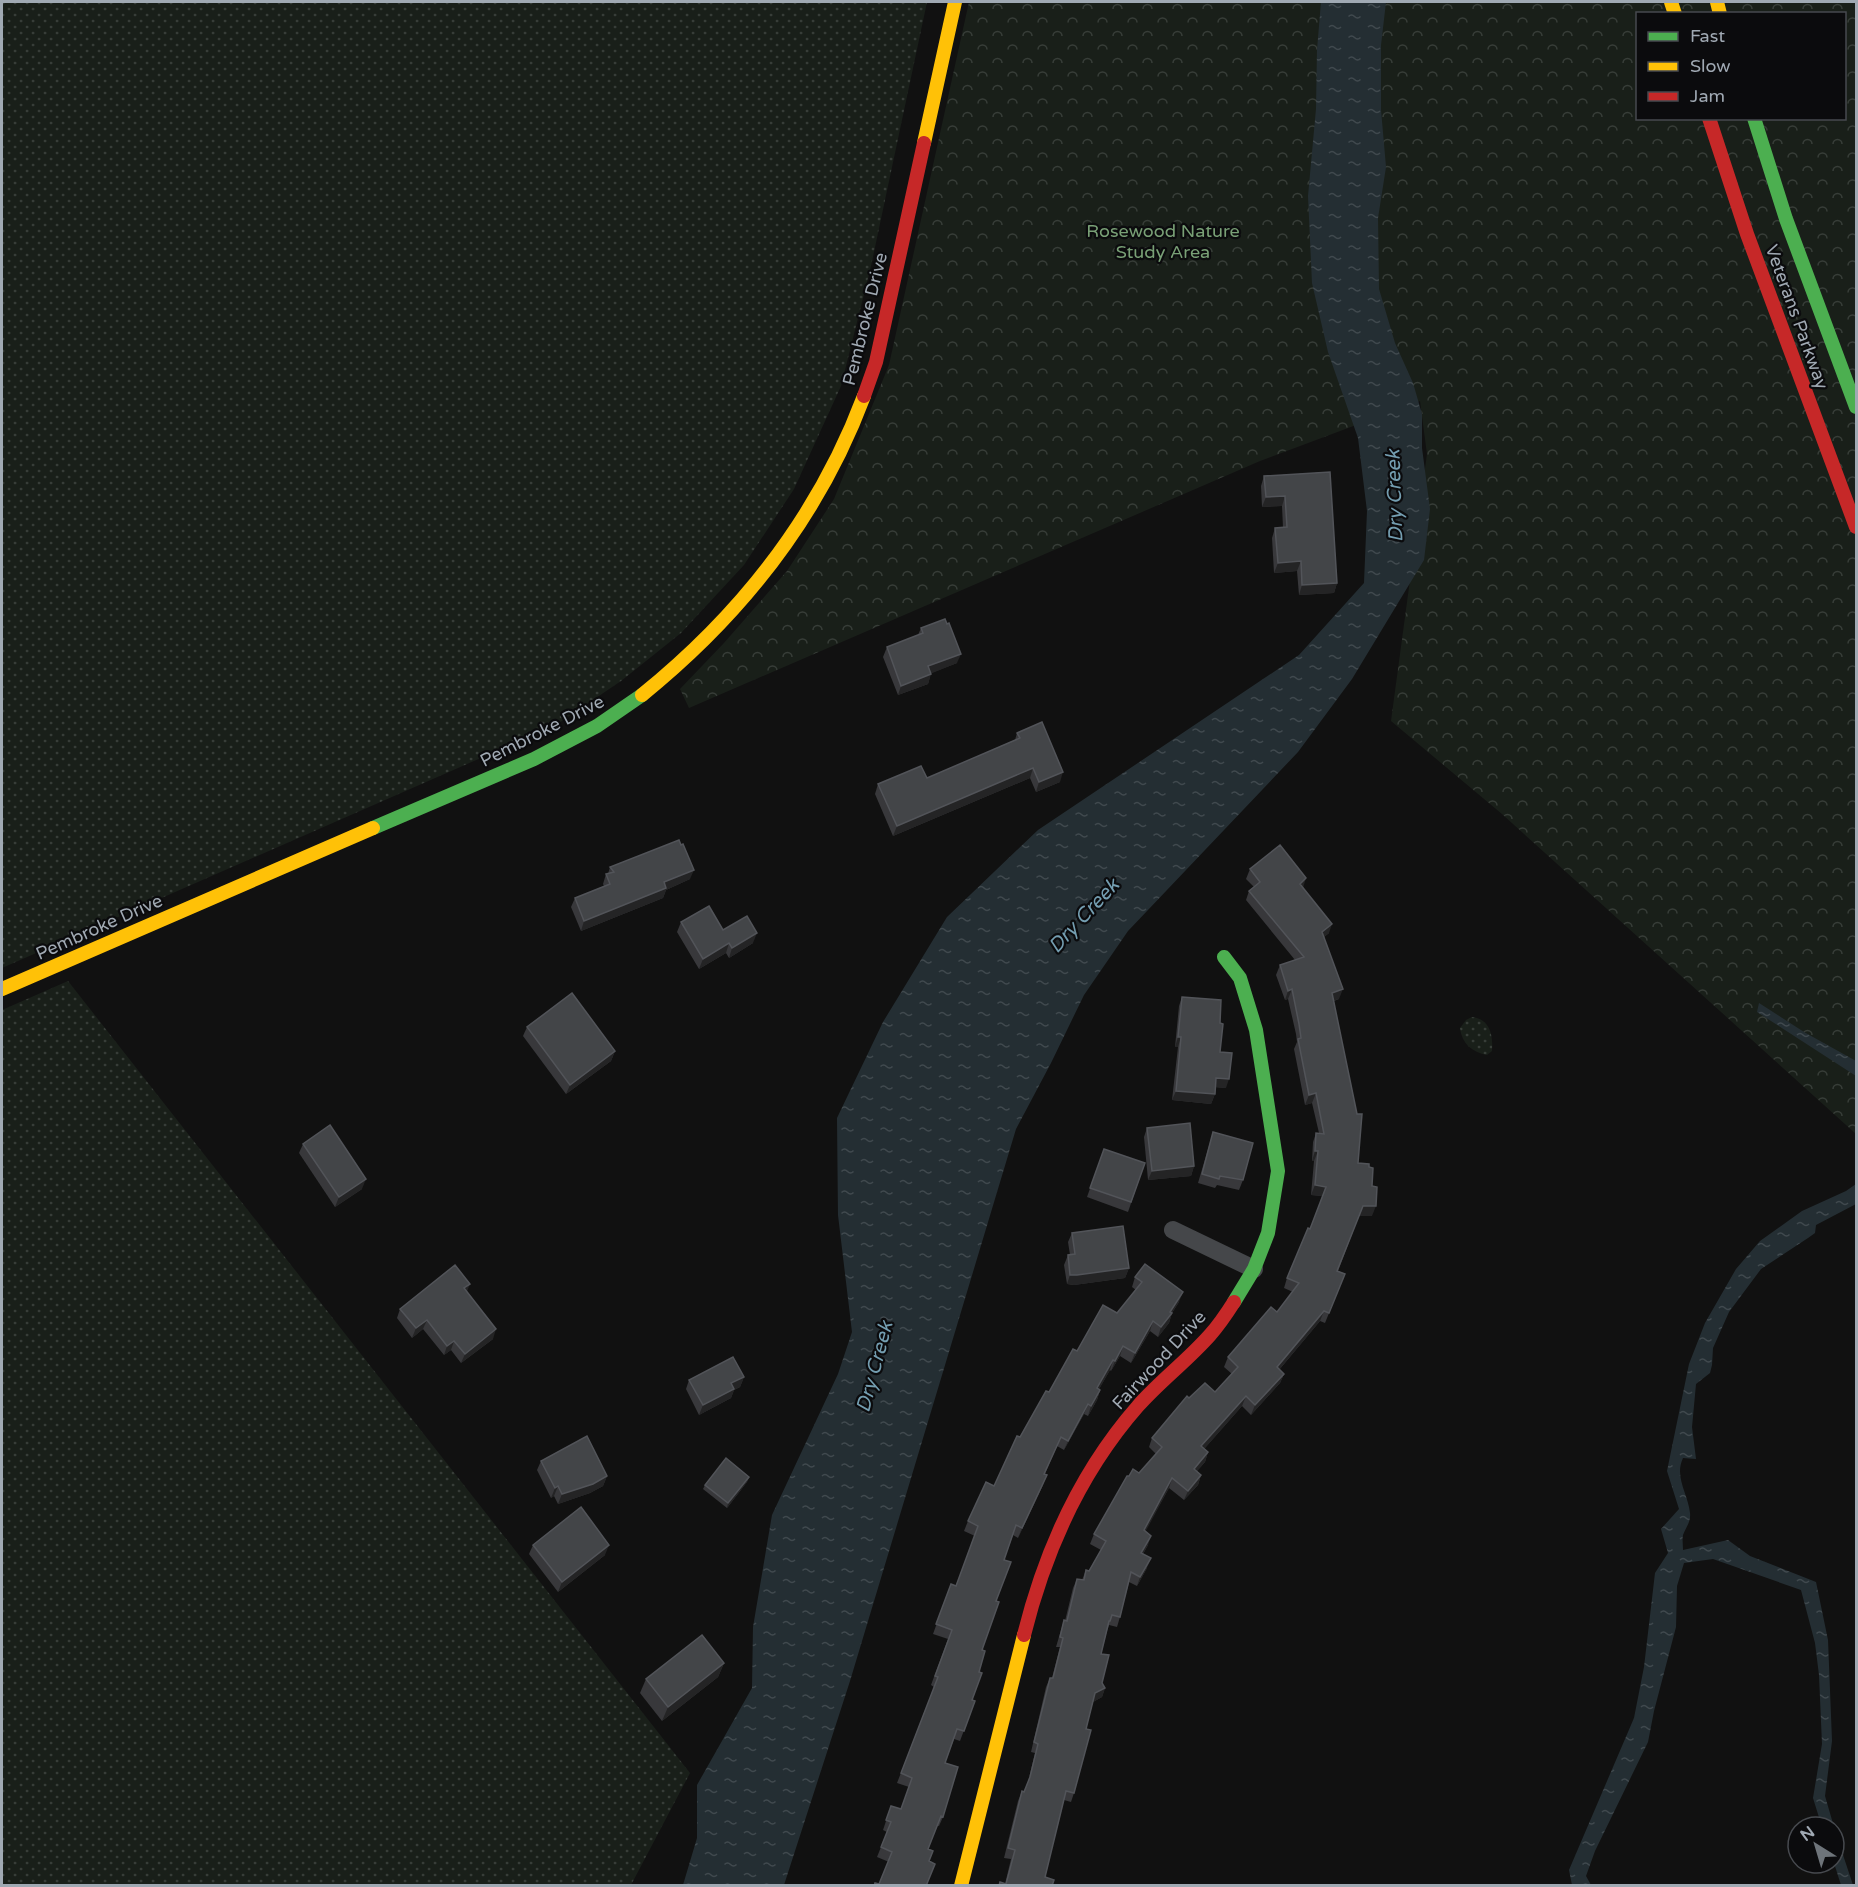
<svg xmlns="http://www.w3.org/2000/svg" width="1858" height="1887" viewBox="0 0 1858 1887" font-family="'Varela Round',sans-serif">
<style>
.grass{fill:url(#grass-dots)}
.forest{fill:url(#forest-crowns);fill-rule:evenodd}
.water{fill:url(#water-ripples)}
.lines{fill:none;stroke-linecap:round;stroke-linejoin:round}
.street{stroke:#45474a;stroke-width:18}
.fast{stroke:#4caf50;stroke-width:14}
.slow{stroke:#ffc107;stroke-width:14}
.jam{stroke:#c62828;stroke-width:14}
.wall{fill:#38383b}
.shaded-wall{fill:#242425}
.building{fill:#434548;stroke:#525459;stroke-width:1.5}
.labels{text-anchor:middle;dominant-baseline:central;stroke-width:4.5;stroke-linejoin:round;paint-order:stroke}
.park-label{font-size:18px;fill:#79a076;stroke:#0b0b0d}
.street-label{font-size:18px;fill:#a0a9b3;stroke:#0b0b0d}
.water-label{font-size:20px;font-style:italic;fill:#749eb1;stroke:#0b0b0d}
</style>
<defs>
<pattern id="grass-dots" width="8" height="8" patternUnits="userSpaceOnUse" patternTransform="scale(1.5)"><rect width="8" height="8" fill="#191f19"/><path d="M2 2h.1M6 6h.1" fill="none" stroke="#373d38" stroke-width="1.8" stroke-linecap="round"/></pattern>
<pattern id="forest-crowns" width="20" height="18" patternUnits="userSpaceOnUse" patternTransform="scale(1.5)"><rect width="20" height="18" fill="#191f19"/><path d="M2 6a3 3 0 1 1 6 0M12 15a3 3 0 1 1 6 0" fill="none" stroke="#373d38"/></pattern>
<pattern id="water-ripples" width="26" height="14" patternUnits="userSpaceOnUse" patternTransform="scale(1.5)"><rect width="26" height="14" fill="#242e33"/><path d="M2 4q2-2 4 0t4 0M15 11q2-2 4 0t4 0" fill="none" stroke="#40494e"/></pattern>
</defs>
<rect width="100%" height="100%" fill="#111"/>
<g class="grass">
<polygon points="2,2 927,2 871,266 841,386 794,489 744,565 681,633 621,681 556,725 2,968"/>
<polygon points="68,981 690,1773 631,1885 2,1885 2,1010"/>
<path d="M1472 1017C1490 1019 1493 1035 1492 1051L1487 1055C1472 1052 1462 1044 1460 1028L1466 1020Z"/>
</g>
<path class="forest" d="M969 2H1856V1134L1502 814 1391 721 1427 454 1420 401 1260 461 689 708 680 689 724 643 787 571 834 499 889 365ZM1638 14H1844V118H1638Z"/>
<g class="water">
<polygon points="1321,2 1386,2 1381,45 1381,110 1386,167 1378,218 1379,289 1395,343 1413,383 1422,414 1422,448 1430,509 1424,560 1352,679 1298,752 1128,931 1084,995 1051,1063 1016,1129 850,1681 784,1885 683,1885 697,1838 697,1785 752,1688 753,1627 772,1515 838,1374 852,1332 838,1215 837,1118 883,1022 947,917 1038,830 1299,655 1364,583 1367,511 1358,438 1328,352 1312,283 1308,196 1316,109 1317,50"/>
<polygon points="1759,1003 1804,1032 1856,1061 1856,1076 1757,1012"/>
<path d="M1856 1184V1204L1816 1225 1815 1233 1808 1238 1761 1269 1729 1312 1713 1348 1712 1365 1710 1373 1696 1384 1692 1427 1696 1459 1683 1458C1674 1477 1688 1494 1690 1513 1691 1522 1686 1527 1683 1535 1682 1540 1683 1545 1683 1550L1728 1540 1750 1556 1816 1582 1828 1640 1832 1741 1825 1796 1834 1827H1822L1813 1798 1822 1744 1819 1675 1815 1643 1801 1590 1713 1559 1684 1563 1677 1586 1676 1627 1654 1711 1648 1742 1595 1851 1586 1876 1591 1885H1572L1569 1870 1634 1718 1644 1667 1655 1573 1668 1553 1661 1529 1679 1509 1667 1471 1689 1364 1705 1323 1736 1269 1760 1241 1802 1211 1846 1191Z"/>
<polygon points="1834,1828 1853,1885 1841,1885 1834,1863"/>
</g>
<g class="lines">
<polyline class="street" points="1173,1230 1254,1269"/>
<g class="fast">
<polyline points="1754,118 1786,219 1856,407"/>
<polyline points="373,828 534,759 597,726 642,695"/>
<polyline points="1224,957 1240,978 1256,1030 1278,1171 1268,1233 1254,1269 1234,1302"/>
</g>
<g class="slow">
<polyline points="1671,2 1675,14"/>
<polyline points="1717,2 1720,14"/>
<polyline points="924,143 955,2"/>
<path d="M642 695C741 615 819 516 864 396"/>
<polyline points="2,989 373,828"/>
<polyline points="961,1886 1024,1635"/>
</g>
<g class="jam">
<polyline points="1709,118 1747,234 1856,527"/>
<polyline points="864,396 876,362 924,143"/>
<path d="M1024 1635C1045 1551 1080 1472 1138 1406 1160 1381 1187 1361 1210 1335 1219 1325 1227 1313 1234 1302"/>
</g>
</g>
<g class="wall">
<polygon points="1330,472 1337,583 1334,593 1299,595 1297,571 1274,573 1272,538 1275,528 1283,528 1282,506 1262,507 1261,486 1264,476"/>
<polygon points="921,628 957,663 931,673 928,684 898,695 883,657 887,647 918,635"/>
<polygon points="1017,733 1060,782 1036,792 1030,778 893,836 875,794 878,784 927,778 1015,740"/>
<polygon points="610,867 690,879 666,890 663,898 581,931 571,907 575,898 604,886 603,884 606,874 608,874"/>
<polygon points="1250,869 1303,888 1329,933 1324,937 1339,999 1334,1001 1358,1163 1369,1167 1372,1186 1372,1216 1359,1216 1338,1271 1345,1274 1325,1323 1320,1321 1279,1370 1284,1374 1280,1383 1251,1415 1242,1406 1204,1449 1208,1452 1205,1462 1197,1471 1201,1475 1198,1485 1184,1500 1169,1488 1145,1531 1148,1545 1143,1554 1147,1568 1137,1586 1129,1582 1120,1617 1117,1627 1109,1625 1107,1631 1101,1654 1102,1683 1105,1688 1102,1697 1093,1702 1086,1729 1074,1793 1071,1802 1064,1800 1045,1877 1005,1884 1011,1859 1004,1858 1018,1801 1022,1791 1024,1792 1027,1786 1035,1753 1031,1752 1046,1687 1050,1678 1052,1678 1060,1647 1056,1647 1061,1630 1064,1620 1065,1621 1073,1588 1077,1579 1082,1580 1086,1570 1089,1571 1101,1550 1090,1544 1094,1534 1129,1476 1139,1473 1156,1454 1149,1447 1152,1438 1189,1398 1215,1392 1232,1374 1224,1367 1228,1357 1277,1312 1293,1292 1284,1288 1287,1278 1310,1229 1323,1196 1311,1195 1314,1161 1312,1161 1313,1142 1316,1133 1319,1133 1312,1103 1305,1105 1294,1049 1297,1042 1296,1034 1288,999 1285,1000 1276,975 1280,965 1295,960 1246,900 1249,891 1254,887 1246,879"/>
<polygon points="681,922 723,930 753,943 729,958 726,953 699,969 677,932"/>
<polygon points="1182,997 1220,1023 1220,1052 1226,1088 1215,1087 1215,1094 1211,1104 1172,1100 1178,1047 1175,1047 1179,1006"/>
<polygon points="527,1027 615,1051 611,1061 566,1094 523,1036"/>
<polygon points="1147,1128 1194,1166 1191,1176 1148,1180 1144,1137"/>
<polygon points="1213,1132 1243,1180 1239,1190 1217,1185 1215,1188 1198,1183"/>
<polygon points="303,1144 362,1189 335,1207 299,1153"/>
<polygon points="1104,1149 1145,1163 1128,1212 1087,1197"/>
<polygon points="1072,1233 1129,1268 1125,1278 1074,1285 1067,1284 1064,1265 1068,1255 1070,1255 1068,1242"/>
<polygon points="1135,1277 1179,1302 1172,1313 1169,1323 1158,1337 1150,1331 1131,1363 1120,1356 1111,1371 1110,1370 1099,1389 1100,1390 1097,1400 1088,1416 1084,1414 1064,1450 1057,1446 1045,1474 1043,1485 1018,1538 1013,1535 1004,1560 996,1601 982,1650 979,1672 972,1700 975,1701 960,1741 954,1739 945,1763 943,1817 939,1826 937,1826 928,1849 929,1861 935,1864 926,1886 874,1886 879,1884 889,1862 877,1857 887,1832 883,1830 891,1806 901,1809 909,1787 897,1783 934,1687 931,1685 948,1639 933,1634 951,1584 956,1586 975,1536 964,1531 968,1521 994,1486 1020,1437 1077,1351 1117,1313 1136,1290 1132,1287"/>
<polygon points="467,1292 493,1339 461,1363 451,1350 444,1355 423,1329 412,1338 397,1318 400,1309"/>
<polygon points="744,1377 740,1387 734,1390 731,1398 699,1415 686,1389 689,1380"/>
<polygon points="541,1461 607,1476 603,1486 590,1493 558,1504 554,1496 551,1498 537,1470"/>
<polygon points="749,1477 747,1482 727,1508 703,1489 705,1485"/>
<polygon points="533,1545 605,1555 558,1592 529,1554"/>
<polygon points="724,1663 718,1677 662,1721 640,1693 646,1679"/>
</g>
<g class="shaded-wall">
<polygon points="1285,496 1282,506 1262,507 1266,497"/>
<polygon points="1301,561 1297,571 1274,573 1278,563"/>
<polygon points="1337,583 1334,593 1299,595 1302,585"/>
<polygon points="961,654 957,663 925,676 928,666"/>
<polygon points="931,674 928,684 898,695 901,686"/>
<polygon points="1033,768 1030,778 893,836 897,826"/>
<polygon points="1063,772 1060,782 1036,792 1039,782"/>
<polygon points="694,870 690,879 666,890 663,898 581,931 584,921 664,882"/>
<polygon points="1306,878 1303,888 1300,884"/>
<polygon points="1332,924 1329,933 1319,941 1322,932"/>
<polygon points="757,933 753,943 729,958 732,948"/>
<polygon points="729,943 726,953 699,969 703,959"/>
<polygon points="1292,989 1288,999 1285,1000 1288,991"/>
<polygon points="1343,989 1339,999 1329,1002 1332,993"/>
<polygon points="1178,1037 1181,1037 1178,1047 1175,1047"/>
<polygon points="615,1051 611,1061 566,1094 570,1085"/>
<polygon points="1216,1078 1229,1079 1226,1088 1213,1087"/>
<polygon points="1176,1091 1215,1094 1211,1104 1172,1100"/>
<polygon points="1316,1093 1312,1103 1305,1105 1309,1095"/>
<polygon points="1315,1151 1318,1151 1314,1161 1312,1161"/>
<polygon points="1194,1166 1191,1176 1148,1180 1152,1171"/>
<polygon points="366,1179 362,1189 335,1207 339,1197"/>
<polygon points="1315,1185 1326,1187 1323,1196 1311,1195"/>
<polygon points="1363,1206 1376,1206 1372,1216 1359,1216"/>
<polygon points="1129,1268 1125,1278 1074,1285 1067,1284 1070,1275"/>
<polygon points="470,1284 466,1294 464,1288"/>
<polygon points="1183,1292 1179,1302 1170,1316 1172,1313 1169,1323 1158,1337 1161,1327"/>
<polygon points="1324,1311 1320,1321 1273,1377 1277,1367"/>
<polygon points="427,1320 423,1329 412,1338 416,1328"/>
<polygon points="1153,1321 1150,1331 1131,1363 1135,1353"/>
<polygon points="496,1329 493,1339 461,1363 465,1354"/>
<polygon points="454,1341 451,1350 444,1355 447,1346"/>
<polygon points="1123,1346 1120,1356 1111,1371 1115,1361"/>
<polygon points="1113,1360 1110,1370 1094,1398 1097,1388"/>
<polygon points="1284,1374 1280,1383 1251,1415 1255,1405"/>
<polygon points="744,1377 740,1387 734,1390 731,1398 699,1415 703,1405 731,1383"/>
<polygon points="1100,1390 1097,1400 1088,1416 1091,1406"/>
<polygon points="1246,1396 1242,1406 1198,1456 1201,1446"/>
<polygon points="1088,1404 1084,1414 1064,1450 1068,1441"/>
<polygon points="1208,1452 1205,1462 1191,1478 1194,1469"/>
<polygon points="1047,1475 1043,1485 1018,1538 1022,1528"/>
<polygon points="1201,1475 1198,1485 1184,1500 1188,1491"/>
<polygon points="607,1476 603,1486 590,1493 558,1504 562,1494"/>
<polygon points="749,1477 747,1482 727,1508 728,1503"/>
<polygon points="1172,1478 1169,1488 1141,1540 1144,1530"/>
<polygon points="558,1486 554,1496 551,1498 555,1488"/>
<polygon points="1151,1536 1148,1545 1138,1563 1141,1553"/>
<polygon points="609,1545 605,1555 558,1592 562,1582"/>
<polygon points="1151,1558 1147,1568 1137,1586 1140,1577"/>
<polygon points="724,1663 718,1677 662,1721 668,1707"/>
<polygon points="1105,1688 1102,1697 1091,1703 1095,1693"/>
</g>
<g class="building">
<polygon points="1330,472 1337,583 1302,585 1301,561 1278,563 1275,528 1287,527 1285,496 1266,497 1264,476"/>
<polygon points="945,619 947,624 949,623 961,654 928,666 931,674 901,686 887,647 923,633 921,628"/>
<polygon points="1042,722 1063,772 1039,782 1033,768 897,826 878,784 921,766 927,778 1020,738 1017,733"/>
<polygon points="679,840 681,845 683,844 694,870 664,882 666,888 584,921 575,898 610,884 606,874 614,872 610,867"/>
<polygon points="1280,845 1306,878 1300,884 1332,924 1322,932 1343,989 1332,993 1357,1114 1362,1114 1358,1163 1369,1164 1369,1167 1373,1168 1372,1186 1377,1187 1376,1206 1363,1206 1337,1271 1345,1274 1329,1313 1324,1311 1277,1367 1284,1374 1255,1405 1246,1396 1201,1446 1208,1452 1194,1469 1201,1475 1188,1491 1172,1478 1144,1530 1151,1536 1141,1553 1151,1558 1140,1577 1131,1572 1120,1617 1112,1615 1110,1621 1109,1621 1101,1654 1109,1655 1102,1683 1105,1688 1095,1693 1086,1729 1091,1730 1074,1793 1066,1791 1045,1877 1054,1880 1052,1886 999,1886 1000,1882 1006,1884 1015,1850 1008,1848 1022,1791 1024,1792 1030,1777 1038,1744 1034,1742 1050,1678 1053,1678 1063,1638 1060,1637 1064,1620 1067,1621 1077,1579 1084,1580 1086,1570 1089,1571 1106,1541 1094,1534 1127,1476 1129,1476 1133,1469 1139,1473 1162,1447 1152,1438 1187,1396 1189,1398 1205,1383 1215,1392 1238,1367 1228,1357 1271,1307 1277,1312 1299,1283 1287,1278 1308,1228 1310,1229 1326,1187 1315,1185 1318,1151 1315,1151 1316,1133 1324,1134 1316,1093 1309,1095 1298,1039 1301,1038 1299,1024 1292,989 1288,991 1280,965 1304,957 1249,891 1260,882 1250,869"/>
<polygon points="709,906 723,930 747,916 757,933 732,948 729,943 703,959 681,922"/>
<polygon points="572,993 615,1051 570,1085 527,1027"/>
<polygon points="1182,997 1221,1000 1220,1023 1223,1024 1220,1052 1232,1053 1229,1079 1216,1078 1215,1094 1176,1091 1181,1037 1178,1037"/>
<polygon points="1190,1123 1194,1166 1152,1171 1147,1128"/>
<polygon points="330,1125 366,1179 339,1197 303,1144"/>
<polygon points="1213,1132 1253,1143 1243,1180 1220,1176 1219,1179 1202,1174"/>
<polygon points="1104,1149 1145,1163 1131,1202 1090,1188"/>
<polygon points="1123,1226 1129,1268 1077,1275 1070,1275 1068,1255 1075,1254 1072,1233"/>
<polygon points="1145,1264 1183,1292 1170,1312 1172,1313 1161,1327 1153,1321 1135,1353 1123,1346 1115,1361 1113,1360 1097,1388 1100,1390 1091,1406 1088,1404 1068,1441 1061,1437 1044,1474 1047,1475 1022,1528 1016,1525 1004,1560 1011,1562 996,1601 999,1602 982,1650 985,1651 979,1672 982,1673 972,1700 975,1701 964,1731 957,1729 945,1763 958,1767 943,1817 941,1816 928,1849 933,1851 929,1861 935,1864 926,1886 874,1886 875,1883 879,1884 892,1852 881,1847 891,1822 886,1820 891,1806 901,1809 912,1778 901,1773 938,1677 935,1676 952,1630 936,1624 951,1584 956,1586 978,1526 968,1521 986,1482 994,1486 1017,1436 1020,1437 1046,1391 1049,1392 1073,1349 1077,1351 1103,1305 1117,1313 1142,1282 1135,1277"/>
<polygon points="455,1265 470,1284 464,1288 496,1329 465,1354 454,1341 447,1346 427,1320 416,1328 400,1309"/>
<polygon points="733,1357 744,1377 731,1383 734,1389 703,1405 689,1380"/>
<polygon points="587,1436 607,1476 593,1484 562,1494 558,1486 555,1488 541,1461"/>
<polygon points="726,1458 749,1477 728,1503 705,1485"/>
<polygon points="581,1507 609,1545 562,1582 533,1545"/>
<polygon points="702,1635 724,1663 668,1707 646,1679"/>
</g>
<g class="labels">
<g class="park-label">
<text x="1163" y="231">Rosewood Nature<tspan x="1163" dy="21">Study Area</tspan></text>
</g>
<g class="street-label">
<text transform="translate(1797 317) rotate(70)">Veterans Parkway</text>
<text transform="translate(865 319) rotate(-76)">Pembroke Drive</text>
<text transform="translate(542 731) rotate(-27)">Pembroke Drive</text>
<text transform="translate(99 927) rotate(-24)">Pembroke Drive</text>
<text transform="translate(1159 1360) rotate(-47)">Fairwood Drive</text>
</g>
<g class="water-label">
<text transform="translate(1395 496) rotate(-92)">Dry Creek</text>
<text transform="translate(1084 916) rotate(-47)">Dry Creek</text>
<text transform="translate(875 1367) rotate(-75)">Dry Creek</text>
</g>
</g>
<rect width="1858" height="1887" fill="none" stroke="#a0a9b3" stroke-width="6"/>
<rect x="1636" y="12" width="210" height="108" fill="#0b0b0d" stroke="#474a4f" stroke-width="1.5"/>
<rect x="1648" y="32" width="30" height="9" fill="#4caf50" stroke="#474a4f" stroke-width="1.5"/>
<text x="1690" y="42" font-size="18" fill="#a0a9b3">Fast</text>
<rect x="1648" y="62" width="30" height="9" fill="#ffc107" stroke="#474a4f" stroke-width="1.5"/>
<text x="1690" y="72" font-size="18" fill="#a0a9b3">Slow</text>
<rect x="1648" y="92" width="30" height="9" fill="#c62828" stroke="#474a4f" stroke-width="1.5"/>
<text x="1690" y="102" font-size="18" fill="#a0a9b3">Jam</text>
<g transform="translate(1816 1845) rotate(323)"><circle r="28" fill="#0b0b0d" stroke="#474a4f" stroke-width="1.5"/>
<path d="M0-4.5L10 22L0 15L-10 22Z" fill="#6e747a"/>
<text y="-9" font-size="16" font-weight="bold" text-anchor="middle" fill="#a0a9b3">N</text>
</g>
</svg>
